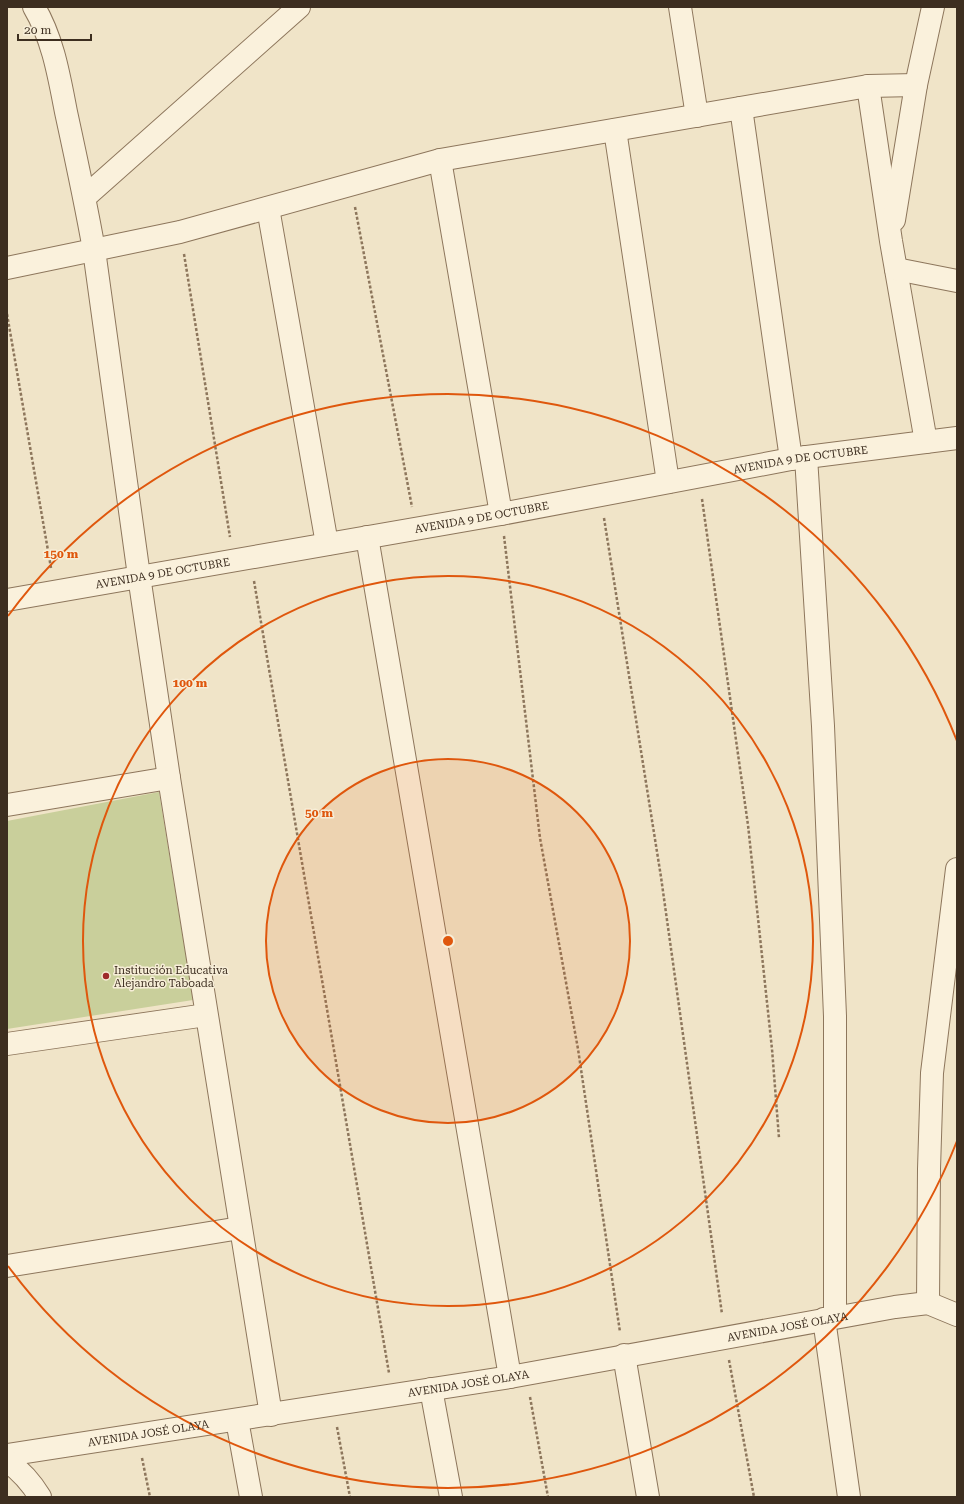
<svg xmlns="http://www.w3.org/2000/svg" width="964" height="1504" viewBox="0 0 964 1504" font-family="'Roboto Serif',serif">
<style>
.green{fill:#c9cf9b}
.lines{fill:none;stroke-linecap:round;stroke-linejoin:round}
.street-casing{stroke:#8d765c;stroke-width:24}
.path{stroke:#8d765c;stroke-width:2.5;stroke-dasharray:3 2;stroke-linecap:butt}
.street{stroke:#faf1dc;stroke-width:22}
.ring{fill:none;stroke:#df570d;stroke-width:2}
.poi-dot{fill:#9e2a2b;stroke:#f7eed8;stroke-width:1.5}
.labels{text-anchor:middle;dominant-baseline:central;stroke-width:3;stroke-linejoin:round;paint-order:stroke}
.street-label{font-size:11px;fill:#3d2e20;stroke:#f7eed8}
.poi-label{font-size:11px;fill:#3d2e20;stroke:#f7eed8;text-anchor:start}
.centre{fill:#df570d;stroke:#f7eed8;stroke-width:2}
.ring-label{font-size:12px;text-anchor:middle;font-weight:bold;fill:#df570d;stroke:#f7eed8;stroke-width:3;stroke-linejoin:round;paint-order:stroke}
</style>
<rect width="100%" height="100%" fill="#f0e4c8"/>
<polygon class="green" points="159,792 193,1000 7,1029 7,821"/>
<g class="lines">
<defs>
<g id="street">
<path d="M34 7C53 39 59 76 66 112 76 158 86 204 94 250L139 576 169 778 271 1415"/>
<polyline points="680,7 697,116"/>
<polyline points="868,86 891,241 926,442"/>
<polyline points="741,108 791,459"/>
<polyline points="615,130 668,482"/>
<polyline points="440,160 501,514"/>
<polyline points="85,197 299,7"/>
<polyline points="268,208 327,544"/>
<polyline points="894,220 916,85 933,7"/>
<polyline points="7,268 180,232 440,160 868,86 916,85"/>
<polyline points="896,269 957,281"/>
<polyline points="806,457 823,726 835,1016 835,1317"/>
<polyline points="367,537 510,1377"/>
<path id="s1" d="M7 600 501 514 791 459 957 438"/>
<polyline points="7,805 169,778"/>
<polyline points="7,1044 206,1015"/>
<polyline points="7,1266 240,1228"/>
<polyline points="928,1303 929,1169 932,1073 957,869"/>
<polyline points="824,1319 849,1497"/>
<polyline points="624,1355 648,1497"/>
<polyline points="431,1389 451,1497"/>
<polyline points="237,1420 251,1497"/>
<path id="s2" d="M7 1455 510 1377 895 1307 928 1303 957 1315"/>
<path d="M7 1461C21 1471 31 1482 40 1497"/>
</g>
</defs>
<use href="#street" class="street-casing"/>
<g class="path">
<polyline points="355,207 412,507"/>
<polyline points="184,254 230,537"/>
<polyline points="7,314 51,568"/>
<polyline points="702,499 748,825 772,1049 779,1138"/>
<polyline points="604,518 661,877 722,1314"/>
<polyline points="504,536 540,838 578,1049 620,1332"/>
<polyline points="254,581 389,1373"/>
<polyline points="729,1360 754,1497"/>
<polyline points="530,1397 548,1497"/>
<polyline points="337,1427 350,1497"/>
<polyline points="142,1458 150,1497"/>
</g>
<use href="#street" class="street"/>
</g>
<circle cx="448" cy="941" r="182" fill="#df570d" fill-opacity=".12"/>
<g class="ring">
<circle cx="448" cy="941" r="182"/>
<circle cx="448" cy="941" r="365"/>
<path d="M957 1141A547 547 0 0 1 8 1266M8 616A547 547 0 0 1 957 741"/>
</g>
<circle class="poi-dot" cx="106" cy="976" r="4"/>
<g class="labels">
<g class="street-label">
<text stroke="none"><textPath href="#s1" startOffset="806">AVENIDA 9 DE OCTUBRE</textPath></text>
<text stroke="none"><textPath href="#s1" startOffset="482">AVENIDA 9 DE OCTUBRE</textPath></text>
<text stroke="none"><textPath href="#s1" startOffset="158">AVENIDA 9 DE OCTUBRE</textPath></text>
<text stroke="none"><textPath href="#s2" startOffset="791">AVENIDA JOSÉ OLAYA</textPath></text>
<text stroke="none"><textPath href="#s2" startOffset="467">AVENIDA JOSÉ OLAYA</textPath></text>
<text stroke="none"><textPath href="#s2" startOffset="143">AVENIDA JOSÉ OLAYA</textPath></text>
</g>
<g class="poi-label">
<text x="114" y="970">Institución Educativa<tspan x="114" dy="13">Alejandro Taboada</tspan></text>
</g>
</g>
<circle cx="448" cy="941" r="6" class="centre"/>
<g class="ring-label">
<text x="61" y="558">150 m</text>
<text x="190" y="687">100 m</text>
<text x="319" y="817">50 m</text>
</g>
<rect width="964" height="1504" fill="none" stroke="#3d2e20" stroke-width="16"/>
<path d="M18 34v6h73v-6" fill="none" stroke="#3d2e20" stroke-width="2"/>
<text x="24" y="34" font-size="12" fill="#3d2e20" stroke="#f7eed8" stroke-width="3" paint-order="stroke">20 m</text>
</svg>
